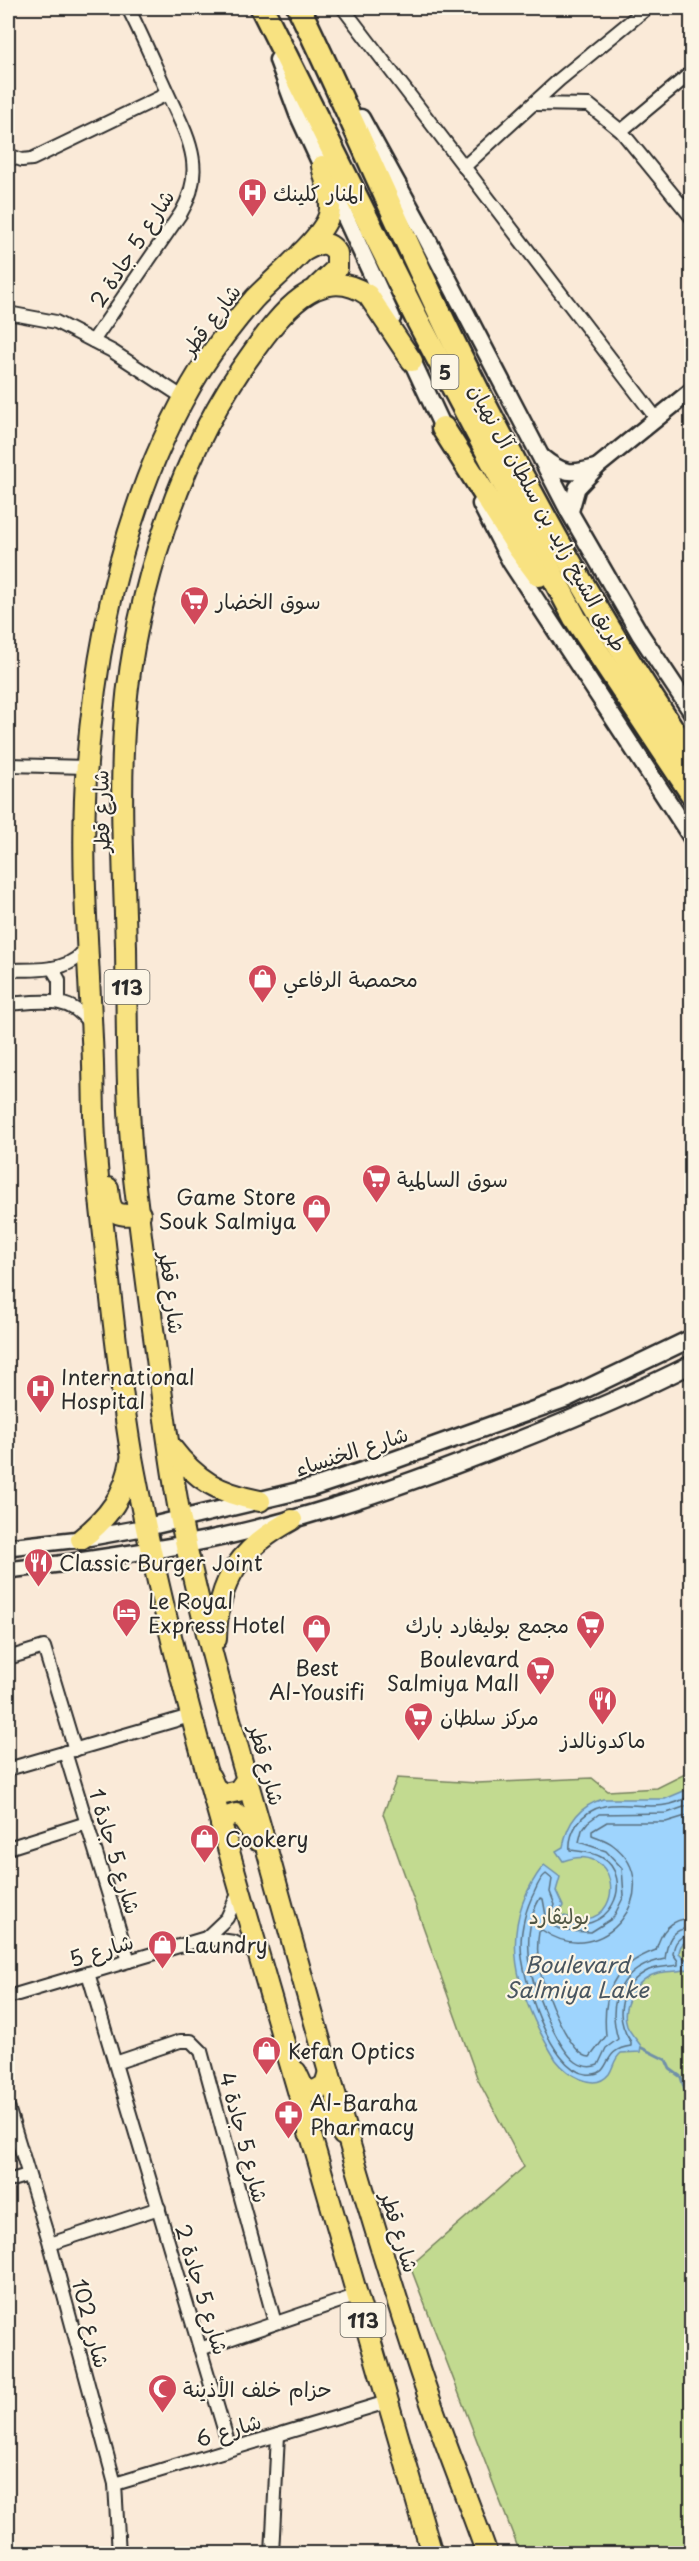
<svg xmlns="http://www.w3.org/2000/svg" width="699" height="2561" viewBox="0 0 699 2561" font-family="'Playpen Sans','Playpen Sans Arabic',sans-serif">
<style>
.green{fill:#c2da90;stroke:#76825e;stroke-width:1.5}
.water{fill:#9ed4fd;stroke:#7090a9;stroke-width:1.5}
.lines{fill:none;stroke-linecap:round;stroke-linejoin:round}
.shore{stroke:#596f7f;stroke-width:1.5}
.stream{stroke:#7090a9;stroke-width:3}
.minor-casing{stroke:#2b2b2b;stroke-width:16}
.tertiary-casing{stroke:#2b2b2b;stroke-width:20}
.secondary-casing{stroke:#2b2b2b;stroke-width:21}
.primary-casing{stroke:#2b2b2b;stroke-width:24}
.motorway-casing{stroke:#2b2b2b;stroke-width:27}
.minor{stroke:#fcf5e5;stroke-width:12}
.tertiary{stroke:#fcf5e5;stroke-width:15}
.secondary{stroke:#fcf5e5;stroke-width:16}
.primary{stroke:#f8e281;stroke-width:20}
.motorway{stroke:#f8e281;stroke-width:22}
.labels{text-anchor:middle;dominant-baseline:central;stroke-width:4.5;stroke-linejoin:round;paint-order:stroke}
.shield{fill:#fcf5e5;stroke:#6a6863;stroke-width:1.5}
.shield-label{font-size:20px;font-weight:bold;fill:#2b2b2b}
.poi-label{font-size:21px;fill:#2b2b2b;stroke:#fcf5e5;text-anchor:start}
.street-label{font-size:21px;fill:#2b2b2b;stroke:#fcf5e5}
.park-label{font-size:21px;fill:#515744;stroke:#fcf5e5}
.water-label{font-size:22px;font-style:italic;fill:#485560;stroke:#fcf5e5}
</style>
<rect width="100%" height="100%" fill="#faead8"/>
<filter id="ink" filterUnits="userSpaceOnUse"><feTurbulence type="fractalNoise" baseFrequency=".0167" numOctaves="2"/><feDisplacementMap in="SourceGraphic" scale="12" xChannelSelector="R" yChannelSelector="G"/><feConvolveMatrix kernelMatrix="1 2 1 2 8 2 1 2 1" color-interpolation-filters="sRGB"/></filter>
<g filter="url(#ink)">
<polygon class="green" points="691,1771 691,2553 520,2553 410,2266 524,2167 478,2080 383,1814 397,1778 477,1783 592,1778 608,1791 657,1788"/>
<path class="water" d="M691 1788V1941C683 1942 680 1945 679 1953L685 1959H691V1968C681 1972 670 1971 658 1973 637 1978 620 2005 627 2026 630 2033 637 2040 641 2046L640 2052 621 2053C613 2060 614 2067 609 2074 594 2093 566 2073 556 2060 517 1997 494 1929 544 1865L560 1877 556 1891 563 1906 558 1914C566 1917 576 1920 586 1919 625 1914 618 1841 563 1861L556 1851 563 1847C567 1823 579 1806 603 1799H665Z"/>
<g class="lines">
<g class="shore">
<path d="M692 1795C683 1800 675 1804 665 1805 635 1810 598 1793 577 1824 572 1832 569 1841 570 1850 581 1852 591 1851 601 1857 636 1876 612 1944 555 1919L552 1913 555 1905 550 1892 552 1879 546 1874C540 1878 537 1886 534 1893 526 1908 521 1928 521 1945 521 1976 550 2070 586 2074 615 2077 598 2050 631 2046V2042C613 2017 620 1984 649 1970 658 1966 668 1967 678 1965V1961L673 1954C674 1942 679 1935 692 1935"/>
<path d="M692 1804 667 1813 599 1814 588 1822 582 1830 579 1842 606 1851 622 1868 624 1896 613 1918 591 1932 566 1931 553 1926 547 1921 543 1899 540 1898C527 1919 527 1948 531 1971 535 1993 558 2049 576 2062 583 2067 590 2068 598 2065L606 2048 618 2039C606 1999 622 1967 665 1959 667 1941 671 1928 692 1928"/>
<path d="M692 1814 666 1822H607L592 1831V1835C599 1838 607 1840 613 1845 669 1887 604 1974 542 1930L539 1932C537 1944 537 1957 540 1970 543 1988 570 2057 590 2057L606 2036C602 1993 612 1966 656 1950 661 1931 670 1919 692 1918"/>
</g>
<g class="stream">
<polyline points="642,2048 666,2060 670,2069 681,2077 689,2104 688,2147 692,2169"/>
<polyline points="691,2185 692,2176"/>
</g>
<defs>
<g id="minor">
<polyline points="343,8 656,418"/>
<polyline points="534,104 589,105 621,131 692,218"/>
<polyline points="621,131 692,72"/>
<polyline points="8,155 22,160 32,159 167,94"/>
<polyline points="464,167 559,80 647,8"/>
<polyline points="8,313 56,322 112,351 184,398"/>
<path d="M93 341 181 213C208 167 186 134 167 92 154 64 142 35 128 8"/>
<polyline points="8,765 87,767"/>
<polyline points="52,968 59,980 59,1001"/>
<path d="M8 970C36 969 72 974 88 945"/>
<path d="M8 1004C38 1002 72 994 90 1025"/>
<polyline points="8,1658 44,1647 75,1750"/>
<polyline points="65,1752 129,1961"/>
<polyline points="8,1769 190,1716"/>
<polyline points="8,1848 87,1823"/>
<polyline points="206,1938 227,1918 239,1892"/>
<polyline points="88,1973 230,2449"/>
<polyline points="8,1997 206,1938 234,1942 258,1955"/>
<polyline points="115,2063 180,2041 191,2041 201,2051 275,2323"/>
<polyline points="8,2107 50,2244 115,2484 119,2554"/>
<polyline points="8,2181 28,2175"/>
<polyline points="50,2244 159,2208"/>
<polyline points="200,2349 355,2296"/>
<polyline points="115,2484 387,2402"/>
<polyline points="272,2554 278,2435"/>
</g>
<g id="tertiary">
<path d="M542 457C563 474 571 475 597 467"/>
<polyline points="570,513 577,488 597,467 692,390"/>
<polyline points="8,1547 81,1539 147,1527"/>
<polyline points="8,1570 59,1564 152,1550"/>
</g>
<g id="secondary">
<polyline points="278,60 298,114 392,318"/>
<polyline points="361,118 422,229 570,513 640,634 692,712"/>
<polyline points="407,350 448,438"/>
<polyline points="481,504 511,562 692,838"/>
<polyline points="147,1527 311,1488 386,1463 567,1398 692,1338"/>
<path d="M152 1550C275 1531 393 1490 509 1444 570 1420 633 1394 692 1364"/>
</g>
<g id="primary">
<path d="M322 166C325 181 333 200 329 215 323 238 272 280 254 299 235 321 217 344 201 369 128 487 98 627 87 763 80 855 88 947 92 1039 94 1073 93 1106 95 1140 98 1190 105 1240 110 1290 116 1344 122 1398 131 1452 164 1633 217 1810 268 1987 322 2176 376 2365 432 2554"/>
<path d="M302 252C315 245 327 237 337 253V268L317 287"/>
<path d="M412 361 368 295C319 261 279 316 253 352 180 451 135 594 125 716 119 792 124 870 126 947 127 1024 126 1101 134 1178 141 1238 149 1299 157 1359 164 1411 170 1464 180 1516 203 1631 237 1744 269 1857 315 2025 362 2193 416 2359 437 2425 464 2489 487 2554"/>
<path d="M108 1188C110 1213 114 1217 140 1214"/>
<path d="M171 1447C197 1481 219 1493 260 1501"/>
<path d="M81 1539C109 1517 125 1495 131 1460"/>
<path d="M216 1639C217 1579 242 1547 292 1520"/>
<polyline points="210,1777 215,1788 224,1794 238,1791 246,1780"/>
<polyline points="221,1825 224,1818 236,1814 244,1820 257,1840"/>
<polyline points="296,2072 303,2087 313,2092 325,2085 329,2072"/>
<path d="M309 2133C312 2102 333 2117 343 2135"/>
</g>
<g id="motorway">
<polyline points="262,8 418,321 575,618 692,794"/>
<path d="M299 8C354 122 403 239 459 353 528 493 604 629 692 758"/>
<polyline points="443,428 519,548 539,575"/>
</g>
</defs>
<use href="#minor" class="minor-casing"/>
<use href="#tertiary" class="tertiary-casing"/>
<use href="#secondary" class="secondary-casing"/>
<use href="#primary" class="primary-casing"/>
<use href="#motorway" class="motorway-casing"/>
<use href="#minor" class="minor"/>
<use href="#tertiary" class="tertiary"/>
<use href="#secondary" class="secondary"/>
<use href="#primary" class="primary"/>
<use href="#motorway" class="motorway"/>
</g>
</g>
<defs>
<symbol id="hospital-pin" viewBox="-11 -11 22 30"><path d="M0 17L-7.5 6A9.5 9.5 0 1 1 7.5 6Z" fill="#d1495b" stroke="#fcf5e5"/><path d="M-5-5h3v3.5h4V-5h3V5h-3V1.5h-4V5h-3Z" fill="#fff"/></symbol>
<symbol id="supermarket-pin" viewBox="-11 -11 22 30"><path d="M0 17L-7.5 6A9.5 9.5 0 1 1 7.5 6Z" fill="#d1495b" stroke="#fcf5e5"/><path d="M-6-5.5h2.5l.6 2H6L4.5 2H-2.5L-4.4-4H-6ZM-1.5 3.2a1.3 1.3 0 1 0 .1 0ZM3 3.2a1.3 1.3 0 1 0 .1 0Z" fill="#fff"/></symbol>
<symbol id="shop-pin" viewBox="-11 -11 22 30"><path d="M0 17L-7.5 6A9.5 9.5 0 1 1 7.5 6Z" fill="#d1495b" stroke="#fcf5e5"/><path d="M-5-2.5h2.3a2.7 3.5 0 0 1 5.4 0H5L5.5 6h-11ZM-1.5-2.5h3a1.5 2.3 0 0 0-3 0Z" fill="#fff"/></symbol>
<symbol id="restaurant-pin" viewBox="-11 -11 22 30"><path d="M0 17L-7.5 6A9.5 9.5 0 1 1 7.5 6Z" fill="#d1495b" stroke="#fcf5e5"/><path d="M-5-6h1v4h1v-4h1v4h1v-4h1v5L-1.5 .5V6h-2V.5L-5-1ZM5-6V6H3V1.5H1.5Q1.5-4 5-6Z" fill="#fff"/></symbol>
<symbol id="hotel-pin" viewBox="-11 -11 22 30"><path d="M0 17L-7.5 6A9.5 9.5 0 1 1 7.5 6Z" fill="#d1495b" stroke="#fcf5e5"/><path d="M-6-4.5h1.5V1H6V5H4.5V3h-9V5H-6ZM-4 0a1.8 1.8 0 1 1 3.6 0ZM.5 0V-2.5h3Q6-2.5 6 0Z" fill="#fff"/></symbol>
<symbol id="pharmacy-pin" viewBox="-11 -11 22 30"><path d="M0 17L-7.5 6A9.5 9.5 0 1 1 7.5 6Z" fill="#d1495b" stroke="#fcf5e5"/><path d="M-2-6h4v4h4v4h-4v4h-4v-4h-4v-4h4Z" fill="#fff"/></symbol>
<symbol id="mosque-pin" viewBox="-11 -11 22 30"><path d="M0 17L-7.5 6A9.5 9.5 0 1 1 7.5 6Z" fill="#d1495b" stroke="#fcf5e5"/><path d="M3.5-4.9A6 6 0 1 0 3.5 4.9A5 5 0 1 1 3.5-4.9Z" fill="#fff"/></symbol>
</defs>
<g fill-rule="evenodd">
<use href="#hospital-pin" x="236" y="176" width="33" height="45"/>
<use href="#supermarket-pin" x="178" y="584" width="33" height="45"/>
<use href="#shop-pin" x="246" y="962" width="33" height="45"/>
<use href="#supermarket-pin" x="360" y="1162" width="33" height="45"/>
<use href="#shop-pin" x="300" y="1192" width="33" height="45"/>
<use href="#hospital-pin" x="24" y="1372" width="33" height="45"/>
<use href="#restaurant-pin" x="22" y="1546" width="33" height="45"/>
<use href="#hotel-pin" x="110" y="1596" width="33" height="45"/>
<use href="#supermarket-pin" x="574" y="1608" width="33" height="45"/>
<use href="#shop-pin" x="300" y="1612" width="33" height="45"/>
<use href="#supermarket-pin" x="524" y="1654" width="33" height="45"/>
<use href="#restaurant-pin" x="586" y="1684" width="33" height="45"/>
<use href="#supermarket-pin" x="402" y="1700" width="33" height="45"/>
<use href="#shop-pin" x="188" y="1822" width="33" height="45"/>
<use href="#shop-pin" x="146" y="1928" width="33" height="45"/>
<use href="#shop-pin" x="250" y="2034" width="33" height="45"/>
<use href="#pharmacy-pin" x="272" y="2098" width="33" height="45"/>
<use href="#mosque-pin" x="146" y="2372" width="33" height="45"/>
</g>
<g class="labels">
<g class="shield">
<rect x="431.5" y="355" width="27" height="34" rx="4.5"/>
<rect x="104.5" y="970" width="45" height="34" rx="4.5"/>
<rect x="340.5" y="2303" width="45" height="34" rx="4.5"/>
</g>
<g class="shield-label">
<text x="445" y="372">5</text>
<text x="127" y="987">113</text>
<text x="363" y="2320">113</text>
</g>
<g class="poi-label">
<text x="273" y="192">المنار كلينك</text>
<text x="216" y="600">سوق الخضار</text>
<text x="283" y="978">محمصة الرفاعي</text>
<text x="397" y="1178">سوق السالمية</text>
<text x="296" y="1196" text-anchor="end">Game Store<tspan x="296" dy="24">Souk Salmiya</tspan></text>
<text x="61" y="1376">International<tspan x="61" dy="24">Hospital</tspan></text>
<text x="59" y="1562">Classic Burger Joint</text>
<text x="148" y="1600">Le Royal<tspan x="148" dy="24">Express Hotel</tspan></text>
<text x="569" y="1624" text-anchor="end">مجمع بوليفارد بارك</text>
<text x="519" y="1658" text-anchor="end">Boulevard<tspan x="519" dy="24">Salmiya Mall</tspan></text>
<text x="317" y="1667" text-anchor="middle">Best<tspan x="317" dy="24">Al-Yousifi</tspan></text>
<text x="440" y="1716">مركز سلطان</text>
<text x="603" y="1739" text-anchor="middle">ماكدونالدز</text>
<text x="225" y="1838">Cookery</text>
<text x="184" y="1944">Laundry</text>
<text x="288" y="2050">Kefan Optics</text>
<text x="310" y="2102">Al-Baraha<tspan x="310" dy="24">Pharmacy</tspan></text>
<text x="183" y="2388">حزام خلف الأذينة</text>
</g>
<g class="street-label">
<text transform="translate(131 248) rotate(-57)">شارع 5 جادة 2</text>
<text transform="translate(210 319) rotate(-53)">شارع قطر</text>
<text transform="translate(549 517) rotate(61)">طريق الشيخ زايد بن سلطان آل نهيان</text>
<text transform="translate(100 811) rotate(-91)">شارع قطر</text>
<text transform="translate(173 1293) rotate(83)">شارع قطر</text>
<text transform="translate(351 1450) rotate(-18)">شارع الخنساء</text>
<text transform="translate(268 1765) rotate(75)">شارع قطر</text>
<text transform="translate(116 1851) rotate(73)">شارع 5 جادة 1</text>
<text transform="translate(101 1949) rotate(-17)">شارع 5</text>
<text transform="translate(245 2137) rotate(75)">شارع 5 جادة 4</text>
<text transform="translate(401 2232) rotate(73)">شارع قطر</text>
<text transform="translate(203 2289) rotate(73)">شارع 5 جادة 2</text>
<text transform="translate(92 2323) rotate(75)">شارع 102</text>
<text transform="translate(228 2429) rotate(-17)">شارع 6</text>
</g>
<g class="park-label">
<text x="559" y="1915">بوليڤارد</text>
</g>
<g class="water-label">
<text x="577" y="1963">Boulevard<tspan x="577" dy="25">Salmiya Lake</tspan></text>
</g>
</g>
<rect width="699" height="2561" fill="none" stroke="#fcf5e5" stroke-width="30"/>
<rect x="15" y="15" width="669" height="2531" fill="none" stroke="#2b2b2b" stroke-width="2" filter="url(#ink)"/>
</svg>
